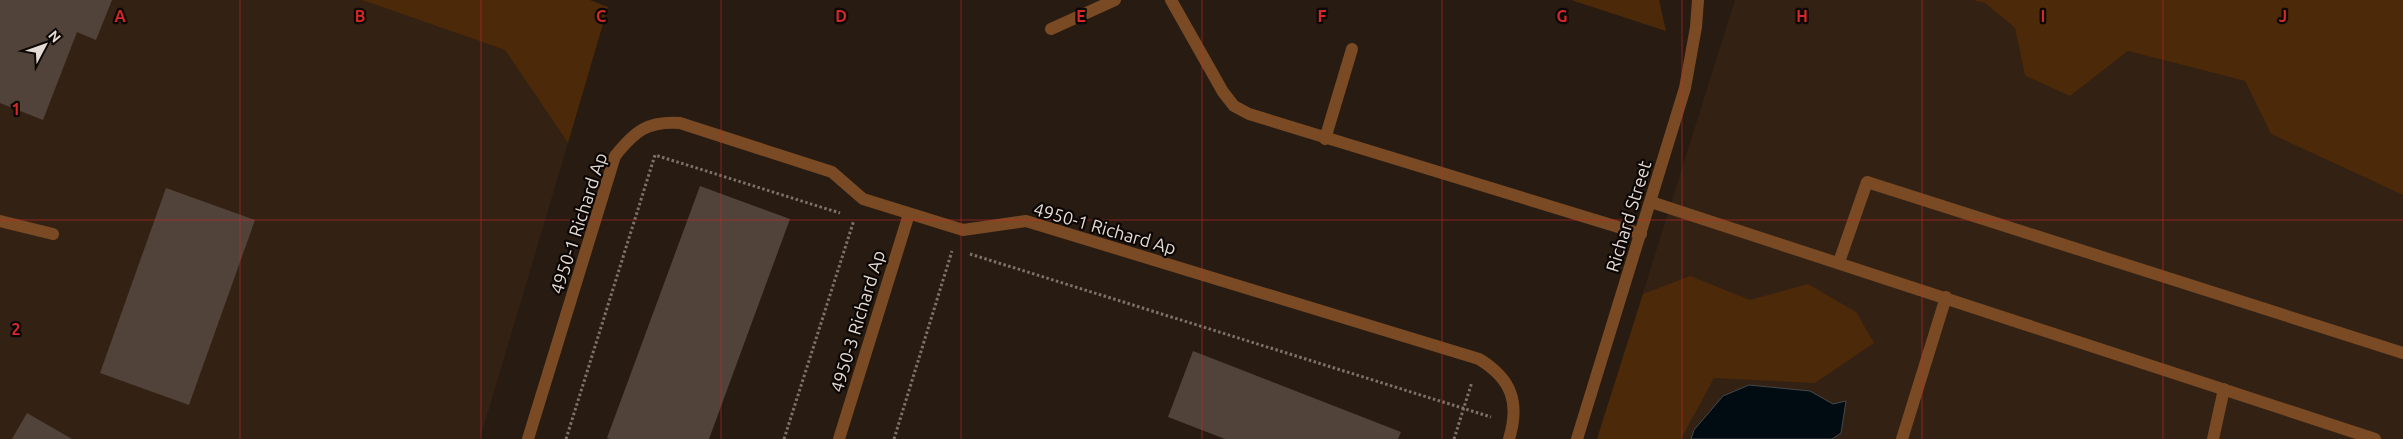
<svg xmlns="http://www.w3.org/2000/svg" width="2403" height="439" viewBox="0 0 2403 439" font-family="Ubuntu,sans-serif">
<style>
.built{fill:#332214}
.green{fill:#4c2908}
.water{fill:#010b12;stroke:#45494c}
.building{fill:#514339}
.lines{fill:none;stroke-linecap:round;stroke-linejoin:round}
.path{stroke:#7d726b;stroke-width:3;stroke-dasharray:2.5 2.5;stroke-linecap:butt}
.lane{stroke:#794a23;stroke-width:12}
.street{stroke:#794a23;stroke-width:12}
.grid{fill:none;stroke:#d62828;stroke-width:1;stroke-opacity:0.55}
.labels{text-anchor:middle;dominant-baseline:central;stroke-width:4.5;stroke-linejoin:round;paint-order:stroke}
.street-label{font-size:18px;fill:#e4dbd5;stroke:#0c0704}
.grid-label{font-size:16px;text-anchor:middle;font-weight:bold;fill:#d62828;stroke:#0c0704;stroke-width:4.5;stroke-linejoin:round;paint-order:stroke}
</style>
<rect width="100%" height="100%" fill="#271b12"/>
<g class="built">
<polygon points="0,0 362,0 505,50 568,143 480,439 0,439"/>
<polygon points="1735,0 1972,0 1985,3 2015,28 2025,76 2070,96 2128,51 2245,81 2271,134 2403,195 2403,439 1597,439"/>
</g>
<g class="green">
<polygon points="362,0 590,0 608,7 568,143 505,50"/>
<polygon points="1571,0 1659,0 1666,31"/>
<polygon points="1972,0 2403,0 2403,195 2271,134 2245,81 2128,51 2070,96 2025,76 2015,28 1985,3"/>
<polygon points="1690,276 1750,300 1808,284 1856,312 1874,343 1815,383 1714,378 1681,439 1597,439 1643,294"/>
</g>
<polygon class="water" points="1749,385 1810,391 1833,404 1846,401 1841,433 1832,439 1691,439 1694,430 1723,396"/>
<g class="building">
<polygon points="0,0 112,0 96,40 77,32 43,120 0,103"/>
<polygon points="700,186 790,219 709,439 610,439 607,438"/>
<polygon points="166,188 255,220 189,405 100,373"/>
<polygon points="1193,351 1401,432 1398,439 1225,439 1168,417"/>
<polygon points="27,413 72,439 12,439"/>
</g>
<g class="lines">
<g class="path">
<polyline points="970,254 1491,417"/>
<polyline points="566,439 655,155 840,213"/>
<polyline points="784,439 854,220"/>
<polyline points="894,439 952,251"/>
<polyline points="1454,439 1472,382"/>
</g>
<g class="lane">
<polyline points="1171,0 1223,92 1234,106 1249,114 1641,234"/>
<polyline points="1051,29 1115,0"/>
<polyline points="1325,139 1352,49"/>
<polyline points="1651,202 2375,439"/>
<polyline points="0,221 53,234"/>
<polyline points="1839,262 1867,182 2403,353"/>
<polyline points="1902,439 1946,297"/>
<polyline points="2213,439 2224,389"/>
</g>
<g class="street">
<path d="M528 439 615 156C635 131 647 121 680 123L832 172 863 199 963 230 1026 221 1479 359C1512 379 1520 403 1509 439"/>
<polyline points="839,439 909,214"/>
<polyline points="1577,439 1685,88 1696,27 1698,0"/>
</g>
</g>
<path class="grid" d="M240 0V439M481 0V439M721 0V439M961 0V439M1202 0V439M1442 0V439M1682 0V439M1922 0V439M2163 0V439M0 220H2403"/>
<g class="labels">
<g class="street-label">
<text transform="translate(1628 216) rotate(-73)">Richard Street</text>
<text transform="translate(578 223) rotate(-72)">4950-1 Richard Ap</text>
<text transform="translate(1105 228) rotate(16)">4950-1 Richard Ap</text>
<text transform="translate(857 321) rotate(-73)">4950-3 Richard Ap</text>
</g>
</g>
<g class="grid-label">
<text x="120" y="22">A</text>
<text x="360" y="22">B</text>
<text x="601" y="22">C</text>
<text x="841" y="22">D</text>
<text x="1081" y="22">E</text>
<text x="1322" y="22">F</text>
<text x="1562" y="22">G</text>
<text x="1802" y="22">H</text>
<text x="2043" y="22">I</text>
<text x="2283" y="22">J</text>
<text x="16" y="115">1</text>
<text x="16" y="335">2</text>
</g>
<g transform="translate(45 45) rotate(49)" stroke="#0c0704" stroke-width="4" paint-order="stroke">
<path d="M0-4L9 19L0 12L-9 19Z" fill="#e4dbd5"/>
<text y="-8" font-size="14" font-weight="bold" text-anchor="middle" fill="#e4dbd5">N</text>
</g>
</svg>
